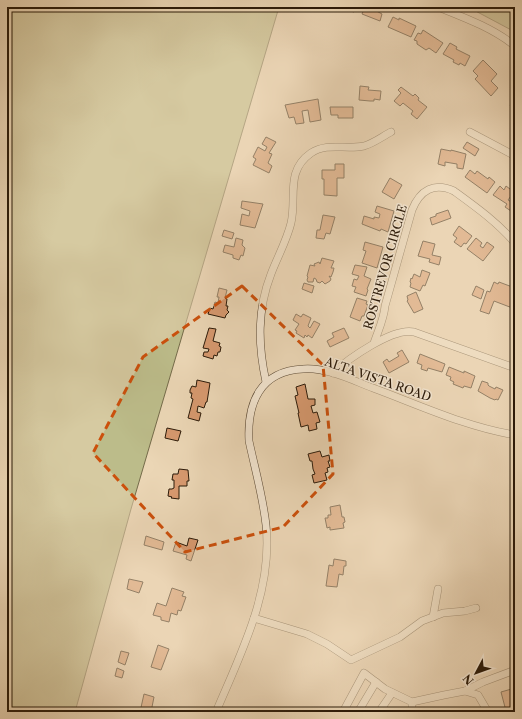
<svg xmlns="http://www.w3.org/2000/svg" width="522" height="719" viewBox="0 0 522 719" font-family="'Libre Caslon Text',serif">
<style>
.green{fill:#bcbc8a;stroke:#746b4a}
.building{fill:#d7996f;stroke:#2b1a09}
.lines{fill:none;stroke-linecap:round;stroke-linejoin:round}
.minor-casing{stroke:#5b4934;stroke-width:8}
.minor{stroke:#f2e4cf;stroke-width:7}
.marked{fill:none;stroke:#cc500c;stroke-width:3;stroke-dasharray:8 5;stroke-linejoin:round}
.labels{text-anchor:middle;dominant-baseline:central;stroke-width:3;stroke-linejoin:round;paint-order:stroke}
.street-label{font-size:12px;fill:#2b1a09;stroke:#f2e4cf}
</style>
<rect width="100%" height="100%" fill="#ebd6b5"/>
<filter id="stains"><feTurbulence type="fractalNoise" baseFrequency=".005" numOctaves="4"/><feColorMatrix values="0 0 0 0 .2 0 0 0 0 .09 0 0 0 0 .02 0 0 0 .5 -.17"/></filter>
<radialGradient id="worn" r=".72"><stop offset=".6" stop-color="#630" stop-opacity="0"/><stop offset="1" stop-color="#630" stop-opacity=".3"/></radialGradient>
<g class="green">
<polygon points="7,7 279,7 131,509 75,712 7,712"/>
<polygon points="468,7 515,7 515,32"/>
</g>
<g class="building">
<polygon points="337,7 356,7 354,12"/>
<polygon points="365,7 369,7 382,14 380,21 362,14"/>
<polygon points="393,17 399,20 399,18 416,26 411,37 388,27"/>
<polygon points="423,30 443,43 436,53 429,48 426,50 417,44 417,41 414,40 418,33 421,34"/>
<polygon points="450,43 457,47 456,49 470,56 465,66 460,63 459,65 453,62 454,60 443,54"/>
<polygon points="483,60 497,74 491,81 498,88 491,96 475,79 478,76 473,71"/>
<polygon points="360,86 369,87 368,90 381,91 380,100 374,99 374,101 370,101 359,100"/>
<polygon points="401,87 413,96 415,94 419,98 418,100 427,107 417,119 411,114 413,111 403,103 400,106 394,101 401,93 398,90"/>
<polygon points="318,99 321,120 310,122 308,110 302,111 304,123 296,124 294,117 289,118 285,105"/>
<polygon points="515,100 515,112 510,105"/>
<polygon points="330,107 353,107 353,118 338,118 338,115 331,115"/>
<polygon points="266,137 276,142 269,153 272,154 268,163 272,166 269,173 253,165 256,159 253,157 258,147 265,151 267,147 262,144"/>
<polygon points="467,142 479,149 475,156 463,148"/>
<polygon points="441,149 451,151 451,150 466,154 463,169 457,168 457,164 445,162 445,166 438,164"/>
<polygon points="335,164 344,164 344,178 337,178 337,196 324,195 324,179 322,179 322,170 335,170"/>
<polygon points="470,170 475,174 477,171 488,179 489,177 495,182 487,193 465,177"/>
<polygon points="390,178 402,185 394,199 382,192"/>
<polygon points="500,186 504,190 506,186 514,192 508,200 515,204 515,207 511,211 505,207 507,204 493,195"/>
<polygon points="242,201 263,204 255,228 240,225 242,214 249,216 250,211 241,208"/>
<polygon points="377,206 394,211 388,232 381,229 380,231 362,224 364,216 374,219 374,217 379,218 380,214 375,212"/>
<polygon points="448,210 451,218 432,225 430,218 436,216 436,214"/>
<polygon points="323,215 335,217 330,234 326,233 324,239 316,238 317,230 320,230"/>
<polygon points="459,226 472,236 466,244 464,243 461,247 454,242 457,238 453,235"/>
<polygon points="224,230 234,233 232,239 222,236"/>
<polygon points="236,238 243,240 242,245 245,248 243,256 241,255 239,260 233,258 233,255 223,252 225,245 234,247"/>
<polygon points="476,238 482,243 480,246 483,248 487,242 494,247 483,261 467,249"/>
<polygon points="423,241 435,244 432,255 441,257 439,265 429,262 430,259 418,256"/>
<polygon points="365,242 383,247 377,268 362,263 366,251 363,250"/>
<polygon points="322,258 334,261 331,268 334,268 333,272 331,277 329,276 331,279 330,281 325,284 322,281 320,283 317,282 316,279 314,278 313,282 308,282 307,280 308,277 307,276 310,265 315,266 314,264 319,262 320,264"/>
<polygon points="355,265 367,267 364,276 371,279 367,289 368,290 366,296 354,292 356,287 352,286 354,279 357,280 359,276 352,274"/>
<polygon points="422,270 430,273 425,286 423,285 420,291 410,287 411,283 410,282 411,278 412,279 414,274 420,277"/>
<polygon points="494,282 498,284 499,282 515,288 515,309 494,301 489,314 480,311 487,291 490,292"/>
<polygon points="304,283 314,286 312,293 302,289"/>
<polygon points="476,286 484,290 481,299 472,295"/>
<polygon points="219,288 227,290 225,298 227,299 226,306 228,306 227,310 229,312 226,315 225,318 208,314 210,308 213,309 215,302 218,303 219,297 217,297"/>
<polygon points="416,292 423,309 414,313 407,301 408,300 407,296"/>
<polygon points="357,298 367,301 366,304 368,305 364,316 362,316 360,321 350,317"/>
<polygon points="296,314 301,317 303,314 311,318 308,326 310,328 314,321 320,324 312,338 308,335 307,337 305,335 304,338 296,333 297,331 295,330 299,324 293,320"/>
<polygon points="209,328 216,329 213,341 220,343 219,346 221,347 220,352 218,352 217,356 214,355 213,359 203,356 204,352 208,352 209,349 203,348"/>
<polygon points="344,328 349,338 330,347 327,341 334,337 332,333"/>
<polygon points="402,350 409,362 389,373 383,362 387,359 389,362 399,356 397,353"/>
<polygon points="420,354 445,364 442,372 428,368 427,371 421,369 422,365 417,363"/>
<polygon points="449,367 464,373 464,371 475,376 471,388 464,386 463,388 453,384 454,382 450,380 451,377 446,375"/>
<polygon points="197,380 210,383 207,402 206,402 204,408 198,406 197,412 201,413 199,421 188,418 193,399 191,398 192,393 190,393 190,390 192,386 196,387"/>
<polygon points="482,381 488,383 488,385 489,386 495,389 496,387 503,390 498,400 496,399 495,400 490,398 478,391"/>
<polygon points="305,384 308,399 315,399 315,405 311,406 313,413 317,412 320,422 316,423 317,429 309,431 308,425 301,427 298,413 299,413 295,396 298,395 296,387"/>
<polygon points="513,388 515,388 515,402 511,402"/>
<polygon points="167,428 181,431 178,441 165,438"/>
<polygon points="320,451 322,457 329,455 330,461 328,461 330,467 327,468 328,472 325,473 327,480 314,483 312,475 315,474 313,469 312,461 310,461 308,454"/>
<polygon points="179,469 188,470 189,481 187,481 187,486 179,486 179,499 171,498 172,497 168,496 169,489 172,489 174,488 174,480 172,480 173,474 178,474"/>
<polygon points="340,505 342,517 344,517 345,522 343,523 344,528 330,530 330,527 327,528 325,518 328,518 328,515 331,515 330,507"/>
<polygon points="146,536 164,542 162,550 144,545"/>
<polygon points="189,538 198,540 191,561 186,559 187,555 173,551 176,542 187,546"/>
<polygon points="334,559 346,561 346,566 344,566 343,575 339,574 337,587 326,586 329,565 333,566"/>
<polygon points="129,579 143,582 139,593 127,589"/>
<polygon points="172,588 184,592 182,596 186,597 181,611 178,610 177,615 171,613 169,622 161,620 161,617 153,615 157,603 166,606"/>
<polygon points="158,645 169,649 161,670 151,667"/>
<polygon points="121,651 129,653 125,665 118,662"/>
<polygon points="117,668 124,671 122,678 115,676"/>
<polygon points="515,688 515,709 506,711 501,692"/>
<polygon points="144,694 154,697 151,712 140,712"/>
</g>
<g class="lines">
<defs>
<g id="minor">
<path d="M438 7C463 17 493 28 515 46"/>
<polyline points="470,132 515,156"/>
<path d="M374 343C378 331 384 319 385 306L412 210C420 190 434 182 454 191 476 207 497 222 515 243"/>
<path d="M333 373C348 359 393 327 414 332L515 368"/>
<path d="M266 382C258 345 257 310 271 274 277 258 287 240 291 223 297 197 285 171 311 153 327 142 346 150 364 146 374 143 383 136 391 132"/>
<polyline points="433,617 438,589"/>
<polyline points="254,618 307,634 327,644 351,660 400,637 422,621 443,613 465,611 476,608"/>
<polyline points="465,691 478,695 488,712"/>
<polyline points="412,702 412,710 414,712"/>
<path d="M216 712C241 653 273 591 266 525 263 497 255 469 249 441 247 403 260 371 303 369 326 367 352 380 373 388 419 405 466 427 515 435"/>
<polyline points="343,712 364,673 385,689 412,702 444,695 465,691 483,682 515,670"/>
<polyline points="358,712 376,682"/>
<polyline points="379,712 392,693"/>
</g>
</defs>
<use href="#minor" class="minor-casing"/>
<use href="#minor" class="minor"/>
</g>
<path d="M0 0H522V719H0ZM242 286 323 365 333 474 283 527 185 552 93 453 143 357Z" fill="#ebd6b5" fill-opacity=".55" fill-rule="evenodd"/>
<path class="marked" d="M242 286 323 365 333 474 283 527 185 552 93 453 143 357Z"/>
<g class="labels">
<g class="street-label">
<text transform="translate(385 267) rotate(-74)">ROSTREVOR CIRCLE</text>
<text transform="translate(378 379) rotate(19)">ALTA VISTA ROAD</text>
</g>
</g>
<rect width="522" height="719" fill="none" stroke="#ebd6b5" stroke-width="24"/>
<rect x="8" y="8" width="506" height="703" fill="none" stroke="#2b1a09" stroke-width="2"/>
<rect x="12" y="12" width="498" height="695" fill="none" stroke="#2b1a09"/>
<g transform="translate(476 673) rotate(229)" stroke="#f2e4cf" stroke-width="3" paint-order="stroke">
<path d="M0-3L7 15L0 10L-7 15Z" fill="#2b1a09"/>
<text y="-6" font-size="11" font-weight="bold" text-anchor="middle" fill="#2b1a09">N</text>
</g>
<rect width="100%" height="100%" filter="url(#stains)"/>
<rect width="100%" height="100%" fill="url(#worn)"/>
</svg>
